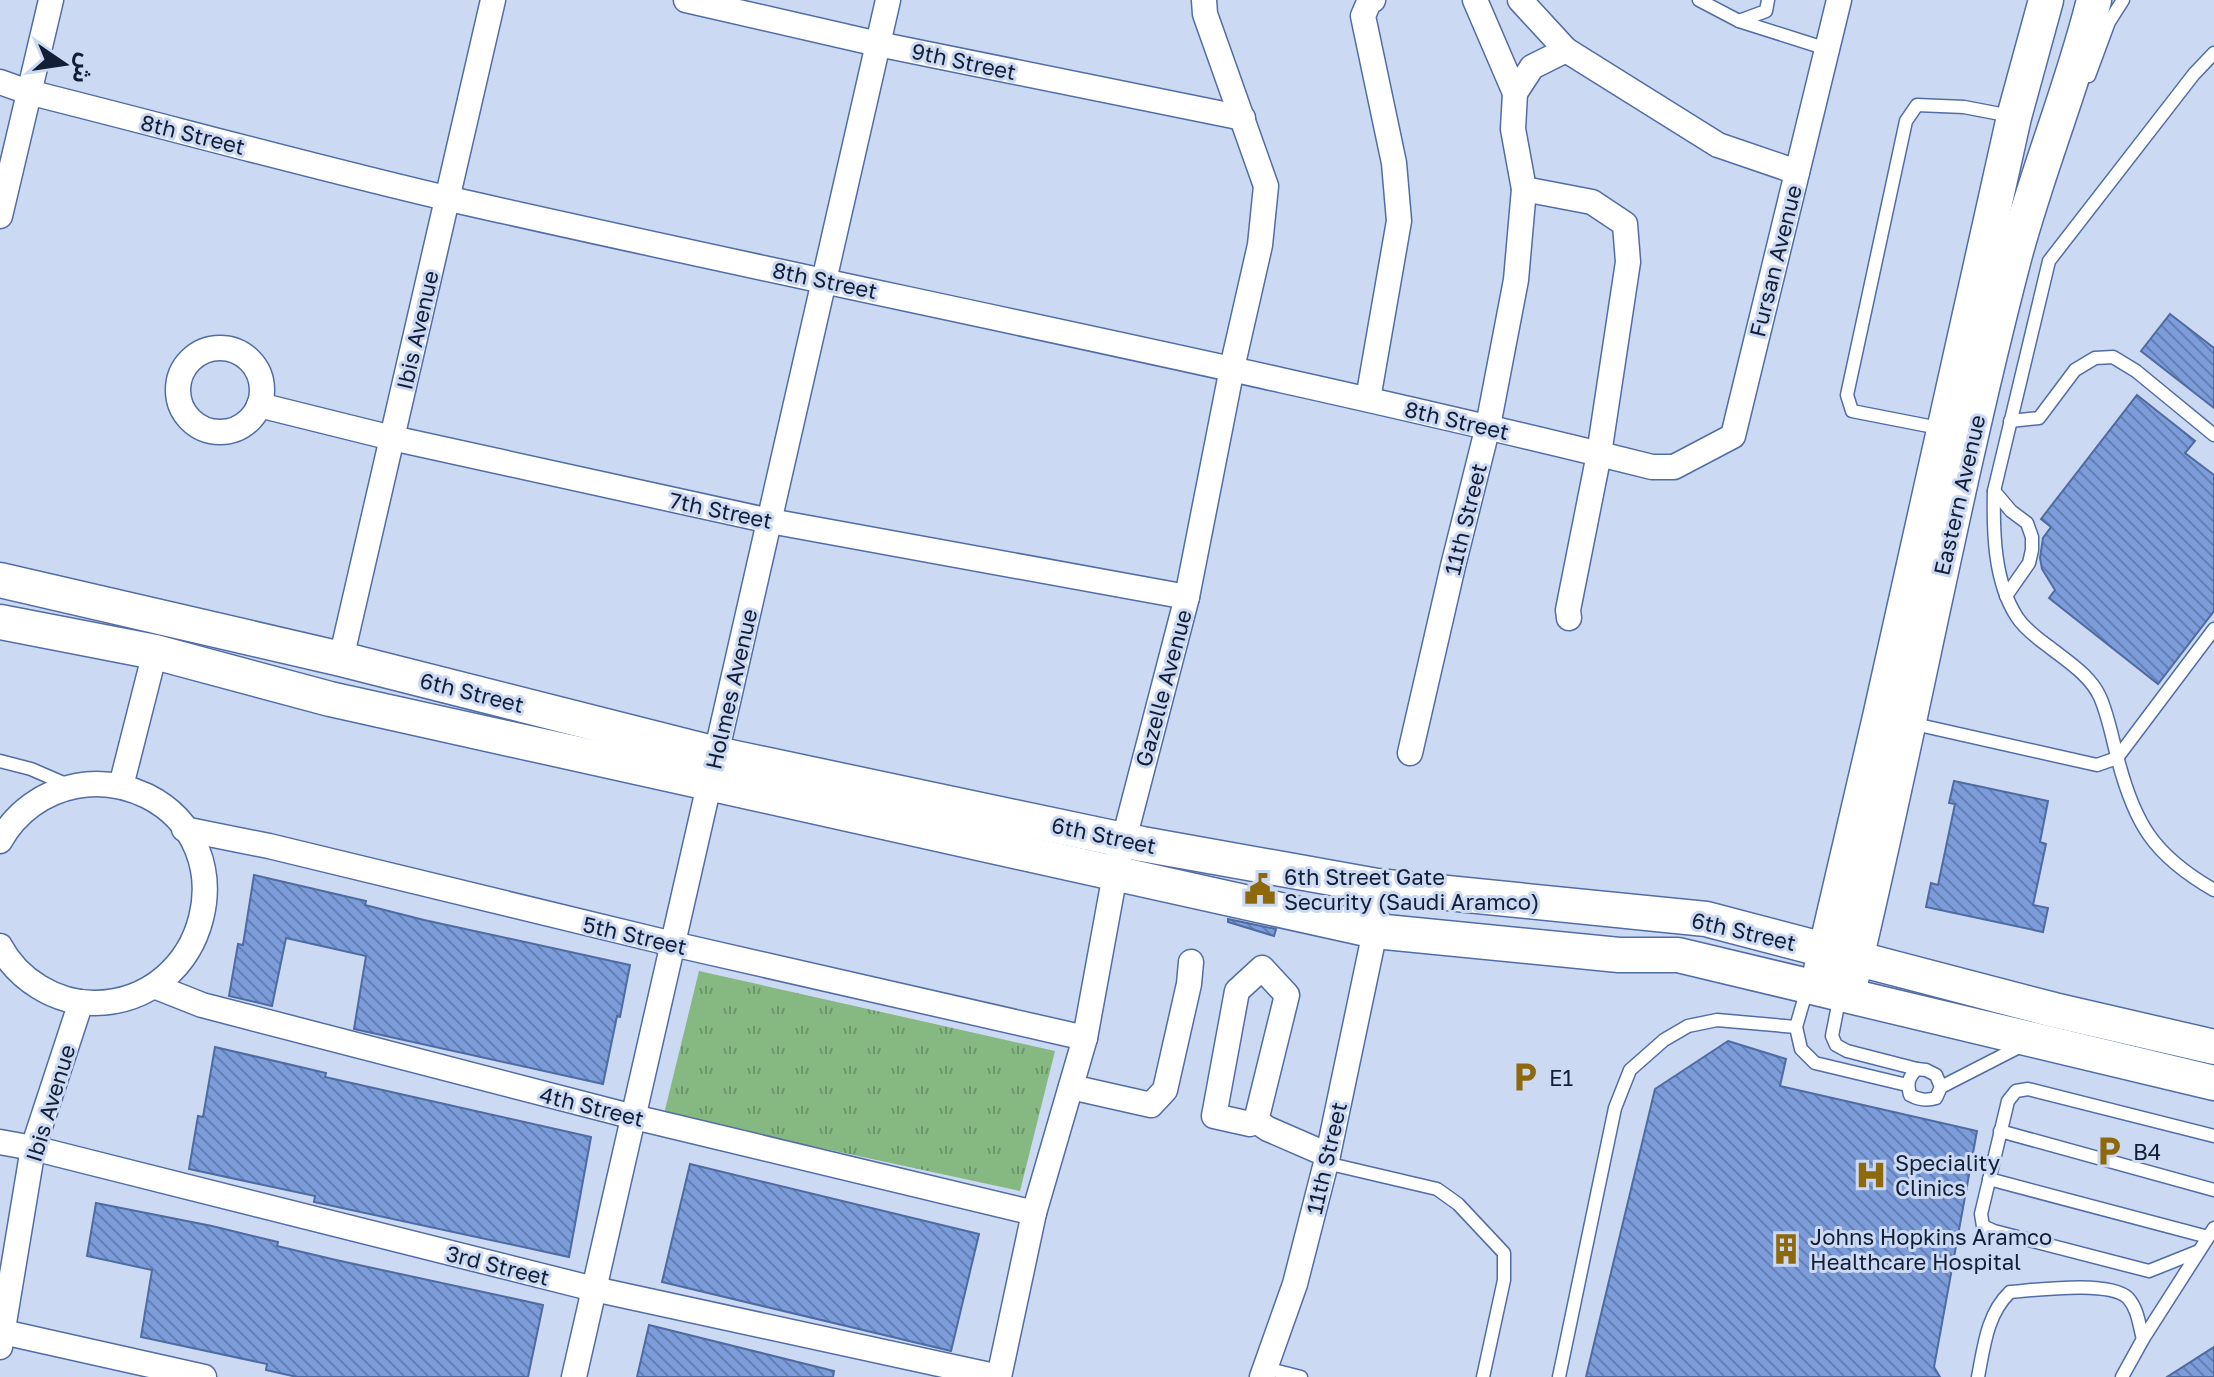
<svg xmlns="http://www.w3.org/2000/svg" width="2214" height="1377" viewBox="0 0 2214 1377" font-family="'Golos Text','Noto Sans Arabic',sans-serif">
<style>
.park{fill:url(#park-tufts)}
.building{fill:url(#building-back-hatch);stroke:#4e6ba2;stroke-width:2}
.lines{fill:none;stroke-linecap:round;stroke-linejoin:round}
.lane-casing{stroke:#516da5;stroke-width:15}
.street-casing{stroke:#516da5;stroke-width:27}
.secondary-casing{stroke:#516da5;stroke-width:37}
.lane{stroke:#fff;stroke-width:12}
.street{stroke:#fff;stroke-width:24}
.secondary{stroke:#fff;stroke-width:34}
.labels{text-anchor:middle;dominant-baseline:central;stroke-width:6;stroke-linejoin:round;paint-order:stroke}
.street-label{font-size:22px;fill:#121e35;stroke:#ccd9f3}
.poi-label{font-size:22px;fill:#121e35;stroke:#ccd9f3;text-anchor:start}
</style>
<defs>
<pattern id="park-tufts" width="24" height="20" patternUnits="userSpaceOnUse" patternTransform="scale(2)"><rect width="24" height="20" fill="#86b882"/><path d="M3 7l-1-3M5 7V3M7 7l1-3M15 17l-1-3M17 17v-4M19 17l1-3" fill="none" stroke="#6c956b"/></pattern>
<pattern id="building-back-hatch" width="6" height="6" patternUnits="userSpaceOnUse" patternTransform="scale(2)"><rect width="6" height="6" fill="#7c9cda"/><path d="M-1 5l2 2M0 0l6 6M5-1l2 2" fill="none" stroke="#647fb2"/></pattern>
</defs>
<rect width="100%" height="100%" fill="#ccd9f3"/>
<polygon class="park" points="699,971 1055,1051 1020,1191 664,1114"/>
<g class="building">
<polygon points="2170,314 2214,348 2214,408 2141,351"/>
<polygon points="2137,395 2195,441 2185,453 2214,475 2214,611 2158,684 2049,598 2055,590 2042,569 2040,558 2043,538 2051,527 2041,519"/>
<polygon points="1954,781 2048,801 2040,842 2046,844 2033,905 2048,908 2043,932 1926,907 1931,883 1938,885 1955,804 1949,803"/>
<polygon points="254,875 366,901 365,905 424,920 630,965 620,1017 617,1016 603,1084 354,1029 366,956 286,938 272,1006 229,996 238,944 243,945"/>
<polygon points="1228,919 1276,929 1274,936 1228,922"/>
<polygon points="1728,1041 1786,1059 1780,1086 1977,1131 1934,1367 1940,1377 1586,1377 1655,1089"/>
<polygon points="215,1047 326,1073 325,1077 591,1137 569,1257 314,1202 315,1196 189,1169 198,1116 203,1117"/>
<polygon points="690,1164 979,1234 951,1351 662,1282"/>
<polygon points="96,1203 212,1226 278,1242 277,1246 336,1260 543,1305 528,1377 297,1377 266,1370 267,1364 141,1337 152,1270 87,1256"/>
<polygon points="649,1325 834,1371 833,1377 637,1377"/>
<polygon points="2214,1347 2214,1377 2167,1377"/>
</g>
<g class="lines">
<defs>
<g id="lane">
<polyline points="1699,0 1739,21 1827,49"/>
<polyline points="1739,21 1766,11 1768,0"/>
<path d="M2214 53 2194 74 2049 261 1994 491C1993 532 1994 582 2017 617 2024 628 2037 638 2048 646 2067 661 2090 675 2100 697 2108 715 2112 737 2117 756 2134 823 2153 855 2214 890"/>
<polyline points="2089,76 2109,22 2123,0"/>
<polyline points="2010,421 2039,418 2075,370 2095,358 2113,357 2136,371 2214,435"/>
<polyline points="1944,429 1852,411 1847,395 1906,121 1917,105 1964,107 2011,116"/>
<polyline points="1994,491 2011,511 2027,523 2032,537 2032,550 2029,563 2006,596"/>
<polyline points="1910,723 2097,765 2117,758 2214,629"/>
<polyline points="0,761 31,769 68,785"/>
<polyline points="1807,989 1796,1027 1801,1049 1815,1063 1907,1085"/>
<polyline points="1840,995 1832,1036 1836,1045 1847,1051 1917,1069"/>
<path d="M1941 1087 1936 1075 1926 1070 1917 1069C1908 1078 1907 1083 1910 1095 1919 1100 1926 1101 1936 1098L1941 1087 2021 1046"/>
<polyline points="2000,1131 2214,1190"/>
<polyline points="1326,1163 1437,1189 1458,1204 1504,1253 1504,1280 1483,1377"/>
<polyline points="1989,1179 2208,1237"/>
<polyline points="2199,1251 2149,1271 1994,1231 1983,1226 1981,1214 2008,1101 2016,1091 2028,1089 2214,1136"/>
<polyline points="1265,1368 1301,1377"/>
<polyline points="1559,1377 1615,1108 1630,1070 1664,1040 1688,1026 1717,1020 1796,1027"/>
<path d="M1978 1377C1984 1346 1987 1314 2010 1292 2036 1290 2110 1280 2128 1298 2138 1309 2139 1325 2143 1339"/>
<polyline points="2122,1377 2143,1339 2214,1228"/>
</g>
<g id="street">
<polyline points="686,0 878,44 1243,118"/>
<polyline points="1520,0 1566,50 1718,145 1797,172"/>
<path d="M0 82 28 92C168 127 309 166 450 199 850 290 1254 368 1652 467H1674L1733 436 1839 0"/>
<polyline points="1515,93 1532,67 1566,50"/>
<polyline points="1524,189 1592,202 1625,224 1628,262 1599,454 1568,610 1569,618"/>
<polyline points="0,216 51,0"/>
<circle cx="220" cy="390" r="42"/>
<polyline points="1368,399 1399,221 1394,163 1363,16 1369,2 1373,0"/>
<polyline points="259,405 392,438 770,521 1187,597"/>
<polyline points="341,659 493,0"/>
<polyline points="1410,753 1453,566 1488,426 1516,280 1524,189 1513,129 1515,93 1475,0"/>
<polyline points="121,786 155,652"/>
<polyline points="184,829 269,846 673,944 1085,1038"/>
<path d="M0 841C16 812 44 792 76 786 101 781 124 785 147 796 247 846 209 1002 94 1003 56 1003 18 980 0 946"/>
<polyline points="154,986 202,1005 634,1117 1034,1213"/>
<polyline points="1071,1087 1151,1105 1165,1090 1189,984 1191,962"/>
<polyline points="1256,1121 1287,995 1262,968 1237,991 1214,1116 1250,1124 1256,1121 1268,1129 1328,1155"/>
<polyline points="0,1142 33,1148 594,1289 999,1377"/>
<polyline points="3,1332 204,1377"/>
<polyline points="0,1347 33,1148 81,1002"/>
<polyline points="574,1377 888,0"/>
<polyline points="999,1377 1034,1213 1085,1038 1115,874 1187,597 1232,368 1260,245 1266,186 1205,14 1204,0"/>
<polyline points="1262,1377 1295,1284 1328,1155 1375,931 1377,886"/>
</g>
<g id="secondary">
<polyline points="0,580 341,659 716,754 1142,844 1377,886 1706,919 2054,1010 2214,1047"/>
<polyline points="0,622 155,652 330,699 1375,931 1619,955 1678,955 2214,1083"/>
<polyline points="1821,970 1880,717 2014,117 2046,0"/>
<path d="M1851 980C1908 743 1951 502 2012 266 2035 176 2072 90 2094 0"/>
</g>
</defs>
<use href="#lane" class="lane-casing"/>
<use href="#street" class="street-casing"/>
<use href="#secondary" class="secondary-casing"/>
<use href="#lane" class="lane"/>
<use href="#street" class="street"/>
<use href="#secondary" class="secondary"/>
</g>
<defs>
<symbol id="civic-bare" viewBox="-9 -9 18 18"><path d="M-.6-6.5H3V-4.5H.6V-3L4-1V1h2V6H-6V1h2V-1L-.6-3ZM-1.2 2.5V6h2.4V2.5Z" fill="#8e680c" stroke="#ccd9f3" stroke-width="2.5" paint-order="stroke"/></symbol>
<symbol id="parking-bare" viewBox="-9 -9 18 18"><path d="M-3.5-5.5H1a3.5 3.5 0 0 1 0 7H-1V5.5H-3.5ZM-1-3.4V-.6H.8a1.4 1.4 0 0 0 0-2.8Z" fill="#8e680c" stroke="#ccd9f3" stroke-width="2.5" paint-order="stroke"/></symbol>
<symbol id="hospital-bare" viewBox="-9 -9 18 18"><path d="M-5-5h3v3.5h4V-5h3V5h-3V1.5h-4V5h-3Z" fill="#8e680c" stroke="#ccd9f3" stroke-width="2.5" paint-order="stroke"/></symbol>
<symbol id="building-bare" viewBox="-9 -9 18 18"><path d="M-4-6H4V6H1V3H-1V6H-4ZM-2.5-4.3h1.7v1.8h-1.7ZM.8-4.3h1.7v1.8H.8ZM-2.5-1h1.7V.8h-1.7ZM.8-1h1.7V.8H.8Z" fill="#8e680c" stroke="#ccd9f3" stroke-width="2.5" paint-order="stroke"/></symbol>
</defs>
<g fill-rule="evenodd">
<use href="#civic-bare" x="1238" y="867" width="44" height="44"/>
<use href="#parking-bare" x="1503" y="1055" width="44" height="44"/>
<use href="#parking-bare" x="2087" y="1129" width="44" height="44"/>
<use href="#hospital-bare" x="1849" y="1153" width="44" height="44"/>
<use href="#building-bare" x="1764" y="1227" width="44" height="44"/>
</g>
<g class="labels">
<g class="street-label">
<text transform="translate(964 61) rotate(12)">9th Street</text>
<text transform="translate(193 134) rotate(14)">8th Street</text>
<text transform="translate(1775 261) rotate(-76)">Fursan Avenue</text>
<text transform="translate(825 280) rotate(12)">8th Street</text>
<text transform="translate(417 330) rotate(-77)">Ibis Avenue</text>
<text transform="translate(1457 420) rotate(13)">8th Street</text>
<text transform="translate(1959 495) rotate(-77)">Eastern Avenue</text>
<text transform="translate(721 510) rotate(12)">7th Street</text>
<text transform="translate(1465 519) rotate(-76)">11th Street</text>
<text transform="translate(1163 688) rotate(-75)">Gazelle Avenue</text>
<text transform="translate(731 689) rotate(-77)">Holmes Avenue</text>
<text transform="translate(472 692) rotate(14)">6th Street</text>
<text transform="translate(1104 835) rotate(12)">6th Street</text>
<text transform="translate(1744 931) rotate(13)">6th Street</text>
<text transform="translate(635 935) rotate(13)">5th Street</text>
<text transform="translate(50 1103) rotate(-73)">Ibis Avenue</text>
<text transform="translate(592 1106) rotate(14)">4th Street</text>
<text transform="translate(1326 1158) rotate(-77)">11th Street</text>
<text transform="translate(498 1265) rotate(14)">3rd Street</text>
</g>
<g class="poi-label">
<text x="1284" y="876">6th Street Gate<tspan x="1284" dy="25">Security (Saudi Aramco)</tspan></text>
<text x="1549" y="1077">E1</text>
<text x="2133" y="1151">B4</text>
<text x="1895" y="1162">Speciality<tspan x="1895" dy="25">Clinics</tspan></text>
<text x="1810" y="1236">Johns Hopkins Aramco<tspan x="1810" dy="25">Healthcare Hospital</tspan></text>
</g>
</g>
<g transform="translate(64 64) rotate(103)" stroke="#ccd9f3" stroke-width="6" paint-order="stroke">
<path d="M0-6L14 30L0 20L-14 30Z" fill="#121e35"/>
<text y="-12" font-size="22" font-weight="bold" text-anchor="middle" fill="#121e35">ش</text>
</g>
</svg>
